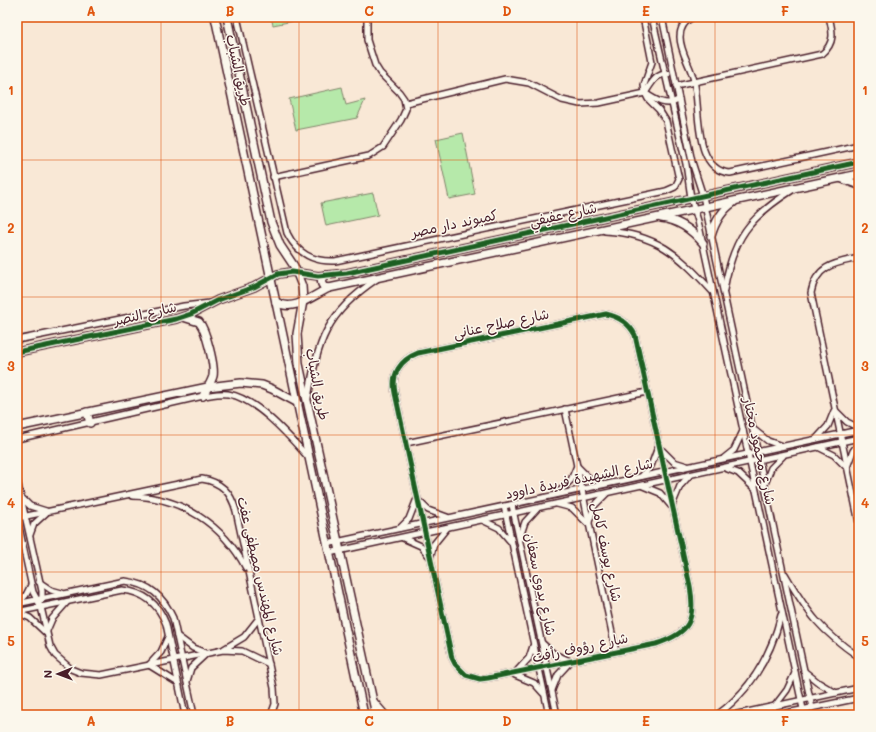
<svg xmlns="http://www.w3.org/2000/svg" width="876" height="732" viewBox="0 0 876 732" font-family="Mali,'Playpen Sans Arabic',sans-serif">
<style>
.green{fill:#b6e9aa;stroke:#80846a}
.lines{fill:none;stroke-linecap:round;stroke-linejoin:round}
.minor-casing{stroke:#4a1f2b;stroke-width:8}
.tertiary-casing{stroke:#4a1f2b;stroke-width:10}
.secondary-casing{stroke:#4a1f2b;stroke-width:10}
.minor{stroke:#fbf7ec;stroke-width:5}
.tertiary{stroke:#fbf7ec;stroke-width:7}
.secondary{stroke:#fbf7ec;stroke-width:7}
.cycleway-casing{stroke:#fbf7ec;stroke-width:8}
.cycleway{stroke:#1b5e20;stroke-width:5}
.grid{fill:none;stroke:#e0560e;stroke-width:1;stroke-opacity:0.55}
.labels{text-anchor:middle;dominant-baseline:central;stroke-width:3;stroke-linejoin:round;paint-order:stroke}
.street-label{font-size:14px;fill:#4a1f2b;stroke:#fbf7ec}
.neatline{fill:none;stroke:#e0560e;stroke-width:1.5}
.grid-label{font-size:13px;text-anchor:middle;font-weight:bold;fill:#e0560e}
</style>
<rect width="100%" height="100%" fill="#f9e8d6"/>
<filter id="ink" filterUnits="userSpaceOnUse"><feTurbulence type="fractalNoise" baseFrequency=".025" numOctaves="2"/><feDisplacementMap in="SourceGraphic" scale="8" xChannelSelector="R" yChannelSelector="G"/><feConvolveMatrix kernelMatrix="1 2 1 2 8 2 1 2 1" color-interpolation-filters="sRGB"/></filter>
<g filter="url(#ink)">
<g class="green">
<polygon points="271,17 314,17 273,25"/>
<polygon points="342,87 346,105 365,100 357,118 296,130 289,99"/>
<polygon points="463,133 475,194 449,199 436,139"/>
<polygon points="373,193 378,215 326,226 321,203"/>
</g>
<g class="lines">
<defs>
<g id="minor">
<path d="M237 17 287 233C297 253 312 262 335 261L666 191 675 187 679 179 678 175 666 121 659 110 648 99 645 93 644 85 652 62 643 17"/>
<polyline points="652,17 686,164 691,198 698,221 803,709"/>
<polyline points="662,17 692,162 703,196 812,708"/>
<path d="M693 17C685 21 680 28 680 37 680 52 691 66 694 81 701 107 692 170 730 173L859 145"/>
<path d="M676 86 822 54C835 43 833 32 829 17"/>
<path d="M645 93C651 84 656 73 668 74"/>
<path d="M406 103 505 79 529 83 562 100 580 104 599 103 645 93C655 100 668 108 679 99"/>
<polyline points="273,177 369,156 383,147 401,120 406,109 404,99 399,92 380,73 375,65 367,40 367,17"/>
<path d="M605 231C657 234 678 254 712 291"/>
<path d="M859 258C835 263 816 265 811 293L859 523"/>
<path d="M724 290C733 238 749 217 794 189"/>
<path d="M606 314C620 317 629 323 635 335L690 586C696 620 690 633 656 644L488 678 480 679 466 675 455 664 452 658 395 393C391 374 400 360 418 353Z"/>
<polyline points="17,340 184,306 210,303"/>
<path d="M308 398C318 341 326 313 377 279"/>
<polyline points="565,409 616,652"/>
<polyline points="836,411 847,422 859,428"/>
<polyline points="753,429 768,441 782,446"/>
<path d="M17 439 203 396C211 395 220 393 228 394 256 398 289 436 308 457"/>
<polyline points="816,439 828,426 834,411"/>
<polyline points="406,443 647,392"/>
<polyline points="818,447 834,455 845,466"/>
<polyline points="661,449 674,462 687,466"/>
<polyline points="724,458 734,450 743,431"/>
<polyline points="577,466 589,478 604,484"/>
<polyline points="847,467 853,451 859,443"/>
<polyline points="725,468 738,473 755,489"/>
<polyline points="642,476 651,466 658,447"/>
<polyline points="17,480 42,591 42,600"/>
<polyline points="765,484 771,468 783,456"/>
<polyline points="643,486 660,493 671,506"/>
<polyline points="558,493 571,480 576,468"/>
<path d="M132 496C182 497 223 525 246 568"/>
<polyline points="22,498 30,506 46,511"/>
<polyline points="418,500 428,510 447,517"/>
<polyline points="673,503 680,486 689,476"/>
<polyline points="557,504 572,508 587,523"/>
<polyline points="512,505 557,715"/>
<polyline points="504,506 549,715"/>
<path d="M17 518 202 479C221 482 231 492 236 511L274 688 275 704 271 715"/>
<polyline points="17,518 33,592 41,607 50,646 55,655 71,669 81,673 101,675 223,650 242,651 269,664"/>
<polyline points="482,520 499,528 510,541"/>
<polyline points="589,522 594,506 606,494"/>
<polyline points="400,528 409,519 416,501"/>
<polyline points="30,535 34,524 46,513"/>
<polyline points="520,537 525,522 537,509"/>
<polyline points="403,538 421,546 429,556"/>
<polyline points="327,544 859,430"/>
<polyline points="329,553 859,438"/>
<polyline points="431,555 434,544 447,528"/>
<path d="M785 574C809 615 820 630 859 657"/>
<polyline points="39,582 51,590 62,593"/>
<path d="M17 604 125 581C150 584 163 596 173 618L194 715"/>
<polyline points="17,604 26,595 31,585"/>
<path d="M17 612 122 590C144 592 158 603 166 624L185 715"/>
<polyline points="17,612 30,618 46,633 52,619 67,602"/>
<polyline points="177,636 193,648 206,653"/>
<polyline points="168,637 161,652 149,665 178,683"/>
<polyline points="542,643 554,654 570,661"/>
<polyline points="224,649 244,637 259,618"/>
<polyline points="804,671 819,683 836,693"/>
<polyline points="516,672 529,658 533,646"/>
<polyline points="515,675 534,683 543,693"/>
<polyline points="187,681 191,668 206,654"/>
<polyline points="552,690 558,675 570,662"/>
<polyline points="374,701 386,715"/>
<polyline points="774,707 787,690 795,673"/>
<path d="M717 715C751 690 771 656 781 615"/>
<polyline points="733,715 859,688"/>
<polyline points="777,715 859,698"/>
</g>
<g id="tertiary">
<polyline points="840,178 859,185"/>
<path d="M661 218C679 220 692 230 703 243"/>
<path d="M711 236C715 222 722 210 734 202"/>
<path d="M325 275C321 278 320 283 324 287L329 288"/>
<path d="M276 302C294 313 313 295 329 288L859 174"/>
<path d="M183 317 199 322C206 330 215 366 213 376 211 383 206 390 203 396"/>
<polyline points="17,352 176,319 191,314 218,300 254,287 278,274 292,272 318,276 347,273 859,162"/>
<polyline points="87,412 90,423"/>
<polyline points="17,427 208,387 241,383 262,385 272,389 298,403"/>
</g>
<g id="secondary">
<polyline points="215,17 364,715"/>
<polyline points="227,17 271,222 280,245 294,266 302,286 303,301 297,334 299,364 376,715"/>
</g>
</defs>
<use href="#minor" class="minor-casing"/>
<use href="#tertiary" class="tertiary-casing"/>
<use href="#secondary" class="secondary-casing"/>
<use href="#minor" class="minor"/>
<use href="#tertiary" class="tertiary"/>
<use href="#secondary" class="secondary"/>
<defs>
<g id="cycleway">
<path d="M606 314C620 317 629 323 635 335L690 586C696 620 690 633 656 644L488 678 480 679 466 675 455 664 452 658 395 393C391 374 400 360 418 353Z"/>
<polyline points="17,352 176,319 191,314 218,300 254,287 278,274 292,272 318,276 347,273 859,162"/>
</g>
</defs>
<use href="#cycleway" class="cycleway-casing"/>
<use href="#cycleway" class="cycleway"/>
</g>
</g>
<path class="grid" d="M161 17V715M299 17V715M438 17V715M577 17V715M715 17V715M17 160H859M17 297H859M17 435H859M17 572H859"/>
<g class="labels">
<g class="street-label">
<text transform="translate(239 70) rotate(78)">طريق الشباب</text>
<text transform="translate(563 214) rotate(-12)">شارع عفيفي</text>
<text transform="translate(454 223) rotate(-12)">كمبوند دار مصر</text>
<text transform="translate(145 313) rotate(-13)">شارع النصر</text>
<text transform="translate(501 323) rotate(-12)">شارع صلاح عنانى</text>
<text transform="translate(318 384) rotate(79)">طريق الشباب</text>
<text transform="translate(760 451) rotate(78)">شارع محمود مختار</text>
<text transform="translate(579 478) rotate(-12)">شارع الشهيدة فريدة داوود</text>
<text transform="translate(607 552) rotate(78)">شارع يوسف كامل</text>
<text transform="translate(261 576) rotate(77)">شارع المهندس مصطفى عفت</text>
<text transform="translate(541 584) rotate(78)">شارع بدوي سعفان</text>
<text transform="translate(580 647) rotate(-12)">شارع رؤوف رأفت</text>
</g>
</g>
<rect width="876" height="732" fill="none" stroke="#fbf7ec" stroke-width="44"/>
<g transform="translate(58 674) rotate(269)" stroke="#fbf7ec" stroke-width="3" paint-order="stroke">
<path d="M0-3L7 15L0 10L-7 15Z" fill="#4a1f2b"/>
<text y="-6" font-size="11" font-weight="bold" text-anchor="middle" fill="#4a1f2b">N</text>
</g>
<rect x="22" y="22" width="832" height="688" class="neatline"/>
<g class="grid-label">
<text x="91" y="16">A</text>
<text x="230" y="16">B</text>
<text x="369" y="16">C</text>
<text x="507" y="16">D</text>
<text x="646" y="16">E</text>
<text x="785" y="16">F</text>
<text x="11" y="95">1</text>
<text x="865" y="95">1</text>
<text x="11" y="233">2</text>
<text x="865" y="233">2</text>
<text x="11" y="371">3</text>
<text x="865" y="371">3</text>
<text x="11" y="508">4</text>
<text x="865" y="508">4</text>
<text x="11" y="646">5</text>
<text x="865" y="646">5</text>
<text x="91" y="726">A</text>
<text x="230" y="726">B</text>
<text x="369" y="726">C</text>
<text x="507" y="726">D</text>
<text x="646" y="726">E</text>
<text x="785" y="726">F</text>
</g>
</svg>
